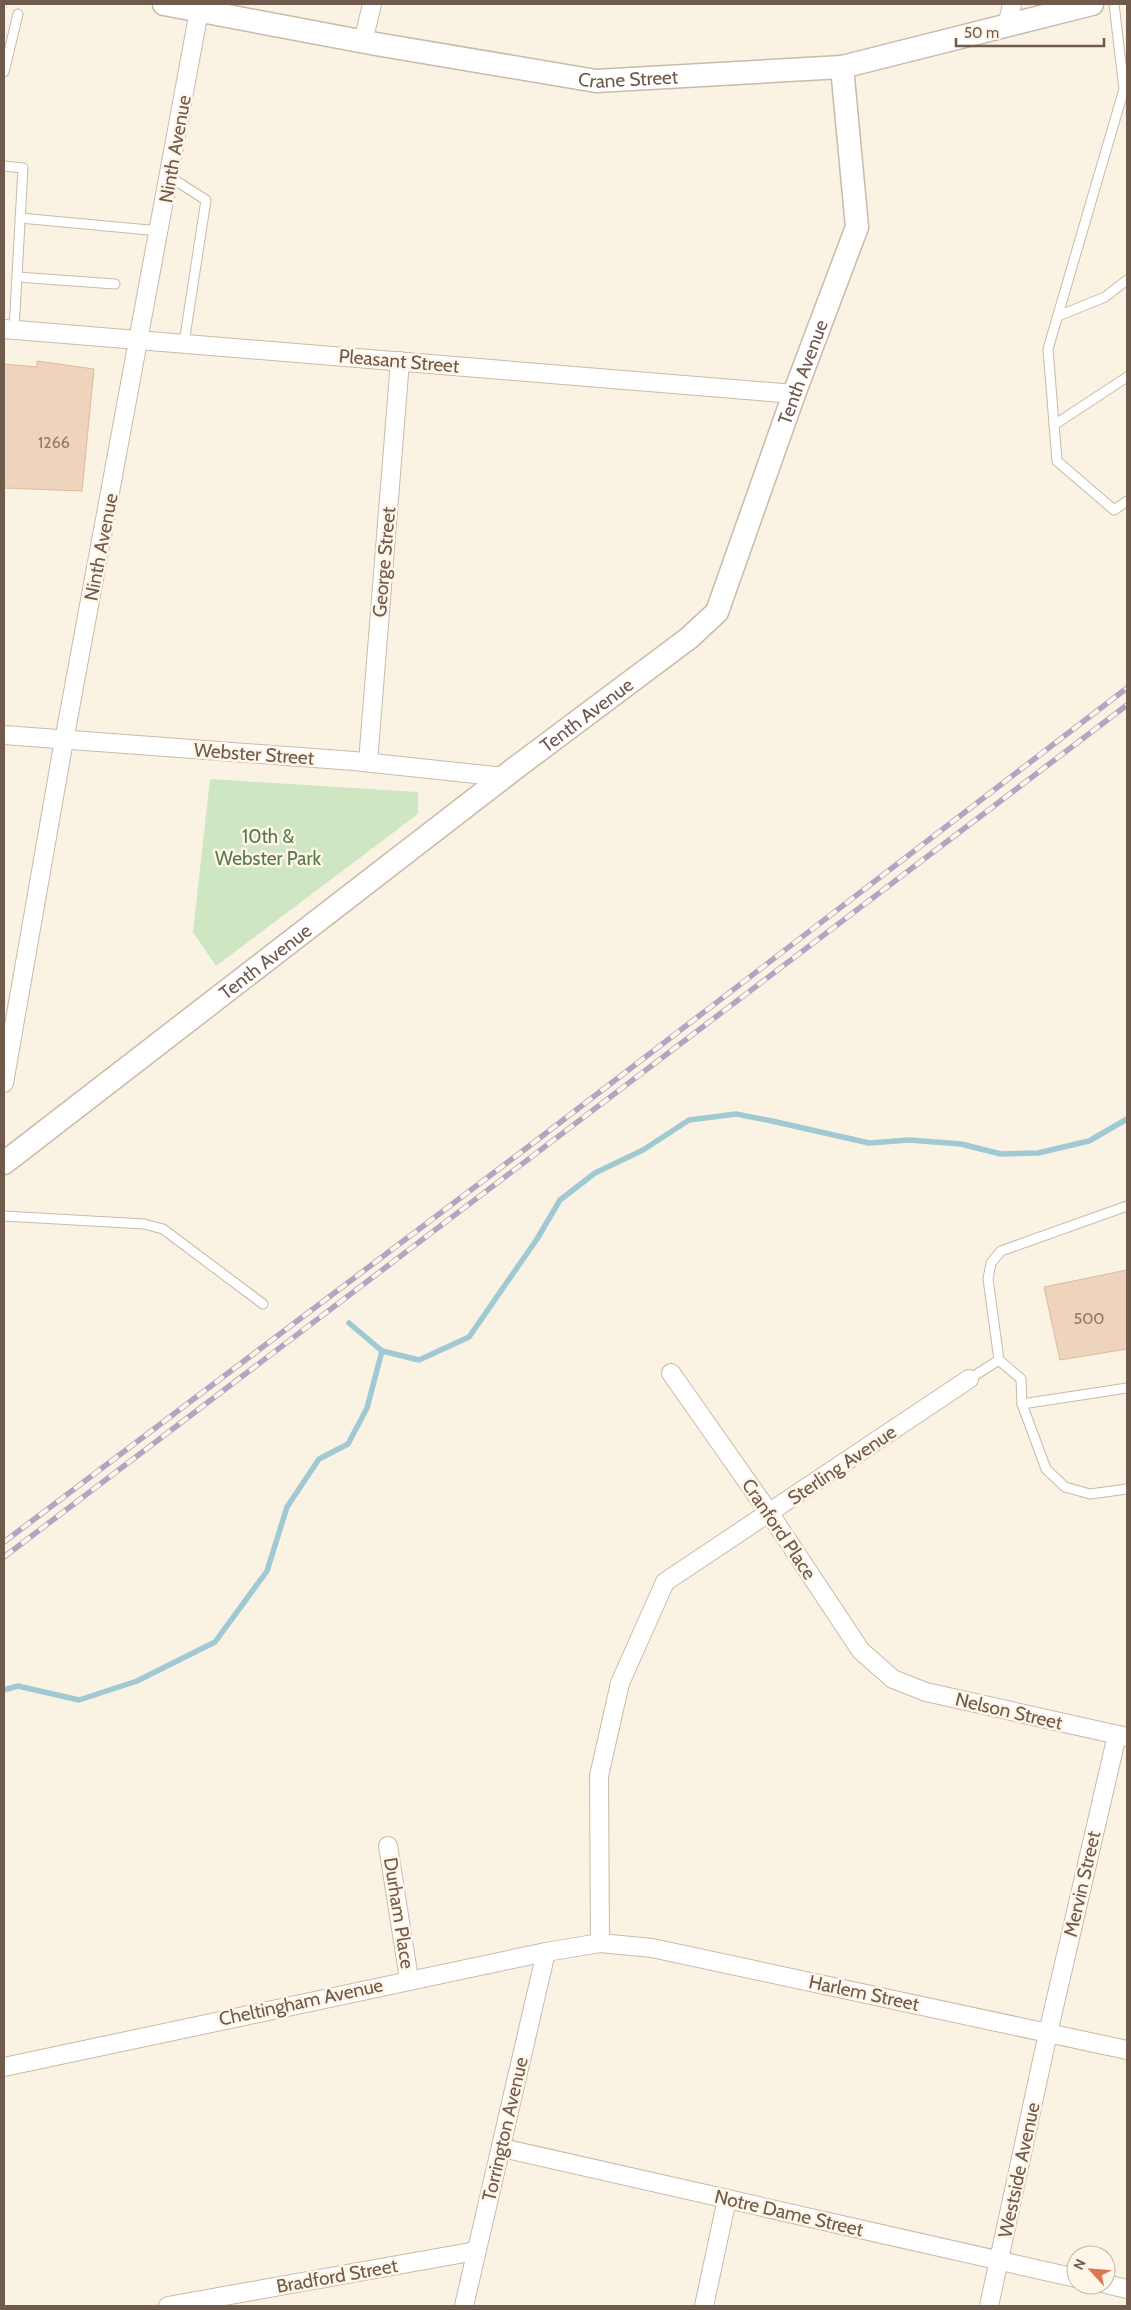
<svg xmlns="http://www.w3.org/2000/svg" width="1131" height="2310" viewBox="0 0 1131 2310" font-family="Cabin,sans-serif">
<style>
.green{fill:#cfe6c3}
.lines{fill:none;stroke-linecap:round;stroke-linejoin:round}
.stream{stroke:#a0c9d3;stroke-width:5.5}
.building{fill:#eed3bd;stroke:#dfba9e}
.service-casing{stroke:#cabaaa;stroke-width:11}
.minor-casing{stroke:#cabaaa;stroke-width:20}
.tertiary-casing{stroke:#cabaaa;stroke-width:25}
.service{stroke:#fff;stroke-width:9}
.minor{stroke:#fff;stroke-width:18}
.tertiary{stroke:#fff;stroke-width:22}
.rail-casing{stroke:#b5a3c2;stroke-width:5.5}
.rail{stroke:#fef6e9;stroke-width:4;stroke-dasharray:11;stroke-linecap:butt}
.labels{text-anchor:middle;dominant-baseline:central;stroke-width:5;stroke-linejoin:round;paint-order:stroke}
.number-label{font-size:16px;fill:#907868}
.street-label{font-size:19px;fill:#705a4b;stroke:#fef6e9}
.park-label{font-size:19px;fill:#547a47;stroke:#fef6e9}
</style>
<rect width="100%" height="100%" fill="#faf2e3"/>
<polygon class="green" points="210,779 418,792 418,814 216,966 193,932"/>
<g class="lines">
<g class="stream">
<polyline points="349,1323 382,1351"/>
<polyline points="4,1690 18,1686 79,1700 137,1681 215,1642 267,1571 287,1507 319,1459 348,1444 367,1408 382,1351 419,1360 469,1337 537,1239 560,1200 595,1173 643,1150 689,1120 736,1114 772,1121 869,1143 909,1140 961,1144 1001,1154 1038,1153 1089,1141 1127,1119"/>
</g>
</g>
<g class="building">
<polygon points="37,361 94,369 82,491 4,488 4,364 37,367"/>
<polygon points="1127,1270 1127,1349 1060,1360 1044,1287"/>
</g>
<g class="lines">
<defs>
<g id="service">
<polyline points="1114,4 1124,89 1048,349 1057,461 1114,510 1127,501"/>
<polyline points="4,72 18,14"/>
<polyline points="4,166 23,168 14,330"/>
<polyline points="170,177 206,200 184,343"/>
<polyline points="20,218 160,231"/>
<polyline points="17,277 115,284"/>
<polyline points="1058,316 1105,297 1127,280"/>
<polyline points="1054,425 1127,377"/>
<polyline points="4,1216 144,1224 163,1229 263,1304"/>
<polyline points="999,1360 1021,1379 1022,1404 1046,1469 1065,1487 1090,1494 1127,1489"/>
<polyline points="969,1379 999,1360 988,1279 991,1263 1001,1251 1127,1206"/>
<polyline points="1022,1404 1127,1388"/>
</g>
<g id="minor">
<polyline points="1007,27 1012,4"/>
<polyline points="363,42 372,4"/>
<polyline points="4,329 794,394"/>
<polyline points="4,735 354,761 504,777"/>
<polyline points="368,762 400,361"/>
<polyline points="4,1083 61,757 199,11"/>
<polyline points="671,1373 770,1514 861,1651 893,1679 926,1692 1127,1737"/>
<polyline points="388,1846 409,1979"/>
<polyline points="600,1943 599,1776 620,1683 665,1582 969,1379"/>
<polyline points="4,2067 546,1952 600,1943 652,1948 1127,2050"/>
<polyline points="502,2148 1076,2278"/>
<polyline points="1106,2284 1127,2289"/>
<polyline points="168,2306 476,2251"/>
<polyline points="464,2306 546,1952"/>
<polyline points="704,2306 727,2199"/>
<polyline points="989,2306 1048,2033 1117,1735"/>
</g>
<g id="tertiary">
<path id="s1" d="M164 4 376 44 596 81 842 67 1092 4"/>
<path id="s2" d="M4 1163 514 769 689 638 717 612 794 394 857 227 842 67"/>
</g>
</defs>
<use href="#service" class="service-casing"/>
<use href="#minor" class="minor-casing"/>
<use href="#tertiary" class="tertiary-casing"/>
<use href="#service" class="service"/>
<use href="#minor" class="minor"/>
<use href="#tertiary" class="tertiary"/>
<defs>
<g id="rail">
<polyline points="4,1542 524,1150 1127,688"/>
<polyline points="4,1557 1127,705"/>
</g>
</defs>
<use href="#rail" class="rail-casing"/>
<use href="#rail" class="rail"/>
</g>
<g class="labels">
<g class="number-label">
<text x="54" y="442">1266</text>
<text x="1089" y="1318">500</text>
</g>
<g class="street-label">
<text stroke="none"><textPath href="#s1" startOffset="471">Crane Street</textPath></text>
<text transform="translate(175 149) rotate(-80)">Ninth Avenue</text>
<text transform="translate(399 361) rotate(5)">Pleasant Street</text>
<text stroke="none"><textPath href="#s2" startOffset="1156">Tenth Avenue</textPath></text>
<text transform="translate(101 547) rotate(-79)">Ninth Avenue</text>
<text transform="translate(384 562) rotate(-85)">George Street</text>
<text stroke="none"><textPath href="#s2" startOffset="735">Tenth Avenue</textPath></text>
<text transform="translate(254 754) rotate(4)">Webster Street</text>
<text stroke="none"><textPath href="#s2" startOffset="330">Tenth Avenue</textPath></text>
<text transform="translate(842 1465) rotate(-34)">Sterling Avenue</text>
<text transform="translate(779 1529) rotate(56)">Cranford Place</text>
<text transform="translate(1009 1711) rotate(13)">Nelson Street</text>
<text transform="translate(1082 1884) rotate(-77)">Mervin Street</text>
<text transform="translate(399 1913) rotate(81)">Durham Place</text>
<text transform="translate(864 1993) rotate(12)">Harlem Street</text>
<text transform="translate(301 2002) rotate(-12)">Cheltingham Avenue</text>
<text transform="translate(505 2129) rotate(-77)">Torrington Avenue</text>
<text transform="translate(1019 2170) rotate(-78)">Westside Avenue</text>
<text transform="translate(789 2213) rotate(13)">Notre Dame Street</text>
<text transform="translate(337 2276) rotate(-10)">Bradford Street</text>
</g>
<g class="park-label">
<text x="268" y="836">10th &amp;<tspan x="268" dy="22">Webster Park</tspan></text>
</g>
</g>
<rect width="1131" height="2310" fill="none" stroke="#705a4b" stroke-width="10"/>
<g transform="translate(1091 2270) rotate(296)"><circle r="24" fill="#fef6e9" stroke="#c5b8aa"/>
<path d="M0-4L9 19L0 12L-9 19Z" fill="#dc7651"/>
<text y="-8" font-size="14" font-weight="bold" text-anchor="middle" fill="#705a4b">N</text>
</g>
<path d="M956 38v8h148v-8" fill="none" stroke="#705a4b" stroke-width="2.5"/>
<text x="964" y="38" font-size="15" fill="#705a4b" stroke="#fef6e9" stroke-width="4" paint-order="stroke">50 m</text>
</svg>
